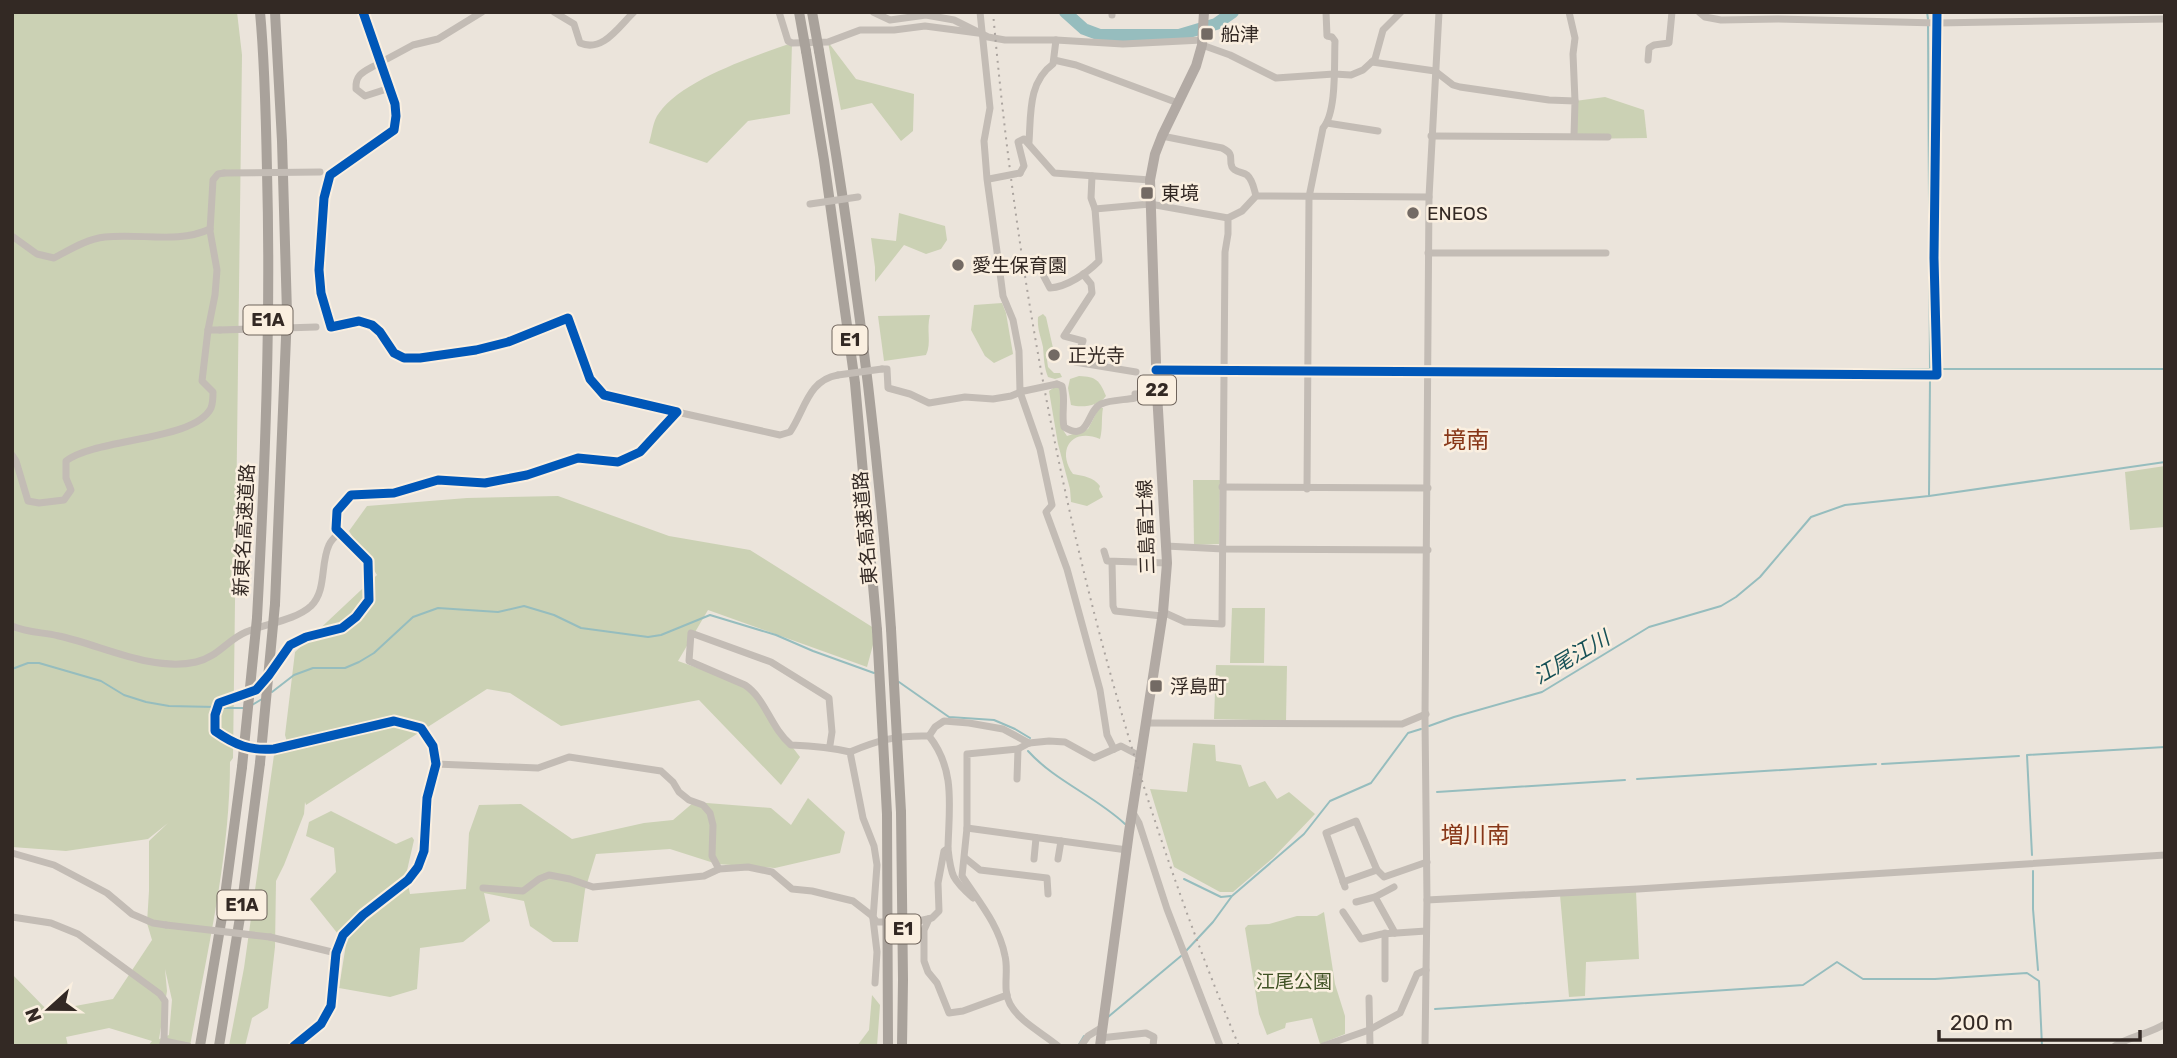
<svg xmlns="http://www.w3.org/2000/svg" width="2177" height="1058" viewBox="0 0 2177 1058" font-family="Rubik,'Noto Sans JP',sans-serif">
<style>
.green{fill:#cbd1b4;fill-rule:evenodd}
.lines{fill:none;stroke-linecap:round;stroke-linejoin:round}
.stream{stroke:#96bdbe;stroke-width:2}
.river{stroke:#96bdbe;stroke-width:12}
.minor-tunnel{stroke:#c6bfb6;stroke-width:7;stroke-dasharray:7 3.5;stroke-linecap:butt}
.minor{stroke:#c3bcb5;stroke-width:7}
.major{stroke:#b2aaa4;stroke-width:10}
.highway{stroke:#a9a29b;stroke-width:10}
.rail{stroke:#aba49f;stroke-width:2;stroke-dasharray:2 5;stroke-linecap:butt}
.minor-bridge{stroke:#c3bcb5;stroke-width:7}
.highway-bridge{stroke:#a9a29b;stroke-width:10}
.cycleway-casing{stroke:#faefe0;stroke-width:13}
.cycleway{stroke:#0057b8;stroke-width:9}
.poi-dot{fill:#736a64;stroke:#faefe0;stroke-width:2.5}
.labels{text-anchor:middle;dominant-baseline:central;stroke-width:5;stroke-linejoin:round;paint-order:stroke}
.shield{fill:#faefe0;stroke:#6f645c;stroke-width:2}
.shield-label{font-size:18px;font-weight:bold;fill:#332924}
.poi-label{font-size:19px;fill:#332924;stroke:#faefe0;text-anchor:start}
.street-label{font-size:19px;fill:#332924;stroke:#faefe0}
.park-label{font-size:19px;fill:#415326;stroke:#faefe0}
.water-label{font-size:21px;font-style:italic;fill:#175157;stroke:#faefe0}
.quarter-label{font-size:23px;fill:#873617;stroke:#faefe0}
</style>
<rect width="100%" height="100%" fill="#ebe4db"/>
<g class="green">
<path d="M12 12H237L242 55 233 758 230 762C230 857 207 952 190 1046H148L152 1041 109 1028 66 1037 68 1046H12V974L48 1011 113 999 152 940 147 923 149 891V841L168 823 148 839 66 851 12 847ZM165 969 172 1000 169 1035 159 1039 167 991Z"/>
<polygon points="828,42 856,79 914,94 913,131 901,141 872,103 841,110"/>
<path d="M792 43 790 114 748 121 707 163 649 143C652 134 653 120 659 113 682 80 754 56 792 43Z"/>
<polygon points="1605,97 1644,110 1647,138 1574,139 1575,101"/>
<polygon points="899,213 945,226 947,240 941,249 926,254 904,245 875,282 875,267 871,238 896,241"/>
<polygon points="1002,303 1006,313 1013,354 994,363 985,356 971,330 974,305"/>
<path d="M1043 314 1046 317 1053 348 1046 353 1048 367 1054 373H1060L1062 377 1055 379 1048 377C1044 367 1044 358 1043 347 1041 337 1037 329 1038 317Z"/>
<path d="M930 315C926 330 932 343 926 355L884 361 878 316Z"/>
<path d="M1079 376C1097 377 1099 380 1106 396 1099 406 1082 408 1071 405L1068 388 1070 379Z"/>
<path d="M1056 386H1060L1061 427 1067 436 1088 429 1099 408H1103C1101 419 1103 428 1100 439 1072 427 1056 450 1073 474 1084 476 1093 477 1100 486L1099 489 1103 497 1087 506 1071 502 1070 489 1058 444 1049 391Z"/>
<polygon points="2165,466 2165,527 2130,530 2125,472"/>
<polygon points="1193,480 1220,480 1219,544 1194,545"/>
<polygon points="558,496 669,536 750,550 877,630 867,667 708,610 678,661 745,685 800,757 781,785 699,700 561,726 510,693 487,689 306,805 305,802 304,814 284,865 276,881 275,947 268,1008 252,1018 245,1046 229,1046 244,968 274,755 289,749 285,735 295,652 377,575 349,531 367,506 467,498"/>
<polygon points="1232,608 1265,608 1264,663 1230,663"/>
<polygon points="1216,665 1287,666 1286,721 1214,719"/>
<polygon points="1193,743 1215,745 1216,761 1241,765 1249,787 1265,781 1277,799 1289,792 1315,814 1273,858 1233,892 1220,892 1174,867 1150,789 1187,792"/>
<polygon points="808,798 845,832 840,853 775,868 717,864 670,849 596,854 585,890 578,942 553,942 530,926 524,901 484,893 490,921 463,942 420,948 417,989 390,997 339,988 346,944 310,899 336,872 334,848 306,836 309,822 331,811 396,844 412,837 414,840 406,875 410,894 466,889 469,833 479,805 521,804 572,839 644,823 673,820 694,802 771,808 791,825"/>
<polygon points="1636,891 1639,959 1586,962 1585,996 1569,997 1560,895"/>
<polygon points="1324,912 1335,984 1345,1016 1345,1034 1320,1044 1312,1018 1286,1023 1285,1028 1267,1035 1259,1014 1245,928 1248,925 1269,924 1297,916 1317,916"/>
<polygon points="872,995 880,1005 877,1046 857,1046 869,1030"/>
</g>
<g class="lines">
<g class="stream">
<polyline points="1927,12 1928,19"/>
<polyline points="1928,25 1930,369"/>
<polyline points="1436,368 1467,368"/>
<polyline points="1493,369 1936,369"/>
<polyline points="1941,369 2165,369"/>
<polyline points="1929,495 1930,379"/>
<polyline points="12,669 28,663 39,663 101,681 124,695 146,702 169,706 215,707"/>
<polyline points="899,682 949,717 994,720 1015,729 1030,738"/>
<polyline points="272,692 294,675 313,668 345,668 359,662 374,653 413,617 438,608 498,612 524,606 554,615 581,628 648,637 661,635 710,615 776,635 813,651 874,673"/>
<polyline points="252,705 262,699"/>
<polyline points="221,708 243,708"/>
<polyline points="1429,726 1454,717 1542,692 1649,627 1721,606 1736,597 1760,577 1811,517 1845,505 1929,496 2165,462"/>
<path d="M1028 751C1055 781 1095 796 1125 824"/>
<polyline points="1882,764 2019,756"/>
<polyline points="1637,779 1876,764"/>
<polyline points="1437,792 1625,780"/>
<polyline points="2032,855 2027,755 2165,747"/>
<polyline points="2033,871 2033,909 2038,970"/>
<polyline points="1184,879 1221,897 1231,896"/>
<polyline points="1185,952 1213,922 1232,896 1304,834 1330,801 1371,783 1408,733 1421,729"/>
<polyline points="1435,1009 1803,985 1837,962 1863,979 1935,979 2027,973 2039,981 2042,1046"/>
<polyline points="1108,1017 1181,956"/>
<polyline points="1078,1046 1084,1036"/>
</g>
<polyline class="river" points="1065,12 1084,29 1100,35 1179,35 1216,24 1233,12"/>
<polyline class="minor-tunnel" points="883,922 914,922"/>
<g class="minor">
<path d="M554 12 574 24 580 43C603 53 619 26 634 12"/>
<polyline points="779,12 788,41 792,43 828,42 860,30 894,30 925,26 978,33"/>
<polyline points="873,12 890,20 926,15 954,20 988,37 1005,40 1056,40 1123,44 1202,40"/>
<polyline points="980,12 990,108 984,141 987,179 1000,273 1003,296 1013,320 1019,351 1020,392 1040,449 1052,505 1046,512 1067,569 1100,690 1107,735 1114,749"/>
<polyline points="1569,12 1575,38 1573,54 1575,101"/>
<polyline points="1699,12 1705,17 1721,20 1778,19 1937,23 2165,19"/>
<polyline points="1112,15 1112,12"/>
<polyline points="1202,45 1230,55 1276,78 1334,74 1351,75 1363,70 1375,59 1383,30 1401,12"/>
<polyline points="387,59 413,45 438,39 482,12"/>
<polyline points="1054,60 1076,65 1178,103"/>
<polyline points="1648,60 1649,48 1654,45 1669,43 1672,12"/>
<polyline points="1372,62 1435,71 1453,85 1460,87 1549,100 1575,101 1574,136"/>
<path d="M374 66C363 72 355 75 356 89L365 96 390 88"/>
<polyline points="1327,123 1378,131"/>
<path d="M1162 136 1222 148C1236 155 1228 158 1232 167 1234 172 1243 172 1247 175 1253 180 1254 189 1256 196"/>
<polyline points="1431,136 1608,137"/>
<path d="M1029 142C1031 114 1028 82 1053 64L1056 40"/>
<polyline points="1020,173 1024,166 1018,142 1024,139 1054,173 1150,180"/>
<polyline points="1095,209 1150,204 1228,218"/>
<path d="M12 236 37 254 54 258C71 249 87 239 105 237 140 233 178 244 210 229"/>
<polyline points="1428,253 1606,253"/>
<path d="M1034 267 1041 271 1050 288C1067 287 1087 273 1099 261L1095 209 1091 198 1092 176"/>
<polyline points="1083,274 1091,284 1092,293 1064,336 1083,341 1075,362 1136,372"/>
<polyline points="220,330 208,330 215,295 217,270 210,231 213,180 218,174 224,173"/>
<polyline points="882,369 887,369 888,388 910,394 929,403 965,397 993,399 1011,396 1023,391"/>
<polyline points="1156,370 1937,375 1934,258 1937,12"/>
<path d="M1057 384 1062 386C1066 400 1061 414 1064 427 1090 443 1086 411 1101 404 1110 400 1125 400 1135 398"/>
<polyline points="1135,394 1157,393"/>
<path d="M677 412 780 435 790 432C805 410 808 380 838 375"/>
<path d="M12 455 16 461 28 501 39 503 64 500 71 490 66 478V461C96 438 195 441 211 408 213 403 213 397 213 392L202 381 208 330"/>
<polyline points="1222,487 1428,488"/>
<path d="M1307 489 1309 197 1323 128C1337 112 1334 63 1335 41L1332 37 1327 36 1326 12"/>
<polyline points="1166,546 1223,549 1428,550"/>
<polyline points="1104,551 1107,561 1167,563"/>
<polyline points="1112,562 1113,606 1115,611 1162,616"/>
<polyline points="1163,612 1185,622 1222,624 1225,252 1228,234 1228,218 1242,211 1256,196 1429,197"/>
<path d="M12 626C28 633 43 632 59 636 101 645 152 672 196 662 218 657 227 640 246 632 265 624 296 620 311 606 327 590 320 564 329 545 331 540 336 536 339 533"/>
<polyline points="1147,723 1402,724 1426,714"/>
<polyline points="929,736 935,727 944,721 969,723 1003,729 1029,743"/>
<path d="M830 745 832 732 829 698 771 662 691 633 689 661 745 685C766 699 770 727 791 745 813 746 829 747 850 752L863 818 874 846 877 865 873 919 877 952 875 983"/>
<path d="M850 752C878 740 898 735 929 736 956 770 949 807 948 848L944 851 938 883 939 911 932 918 914 922"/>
<polyline points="436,764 538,768 569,757 661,771 673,782 679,792 689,800 703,805 710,813 713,825 712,856 719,869"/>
<polyline points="1017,779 1018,749"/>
<polyline points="1132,811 1139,823 1167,909 1220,1046"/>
<polyline points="967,828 1127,850"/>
<path d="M948 849C951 876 952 879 973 898"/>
<polyline points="12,853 54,865 107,893 132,914 153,923 166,925"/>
<polyline points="965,858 980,870 1047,878 1048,894"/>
<polyline points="1034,859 1036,838"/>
<polyline points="1058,859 1061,841"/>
<polyline points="1343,882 1377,870"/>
<polyline points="1345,887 1326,833 1356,821 1377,870 1384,877 1427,862"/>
<polyline points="483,888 523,891 539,879 549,875 570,879 593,887 704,876 719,869 748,867 772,872 792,889 812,891 853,901 871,915 877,922 883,922"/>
<polyline points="1375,897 1394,887"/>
<polyline points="1427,900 1638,889 2165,855"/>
<polyline points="1356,902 1375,897 1395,933"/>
<polyline points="1343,912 1361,939 1382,934 1426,931"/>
<polyline points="12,917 51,923 78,934 160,994 165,1001 164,1041"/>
<polyline points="929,919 924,930 924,961 928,972 937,983 949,1013 963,1011 1007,995"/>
<polyline points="270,937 336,953"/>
<polyline points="1385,979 1385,933"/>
<polyline points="1369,998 1370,1046"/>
<polyline points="1100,1038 1146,1033 1154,1037 1153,1046"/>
<polyline points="163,1043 164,1041 188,1046"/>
<path d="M294 1046 321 1024 331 1006 336 953 343 935 363 915 408 880 418 867 424 851 427 798 436 764 433 746 421 728 394 721 274 749C250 751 235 745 215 731V715L219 703 256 690 269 675 290 645 306 637 342 628 356 617 369 600 368 561 336 529 337 511 351 495 394 493 438 480 485 483 527 475 578 458 618 462 640 452 677 412 604 395 590 379 568 318 508 342 476 350 420 358H404L394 353 380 332 372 325 359 321 331 327 321 293 319 270 324 198 330 175 394 130 396 116 395 104 363 12"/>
<path d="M1058 1046C1041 1032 1020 1022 1010 1004 1002 989 1009 972 1005 956 999 925 979 902 962 876L967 828V754L1018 749 1029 743 1049 741 1065 742 1094 758 1121 746 1140 756"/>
<polyline points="1081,1046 1088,1036 1101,1028"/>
<polyline points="1323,1046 1369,1030 1400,1013 1417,974 1426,970"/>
<polyline points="1425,1046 1427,900 1425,719 1429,197 1439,12"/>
<path d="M2115 1046C2130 1036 2149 1034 2165 1024"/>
</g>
<polyline class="major" points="1100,1046 1129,832 1163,612 1167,563 1157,393 1150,180 1155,154 1162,136 1196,66 1202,45 1204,12"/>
<g class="highway">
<polyline points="806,51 824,160 855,383 877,630"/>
<path d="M819 51C852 243 878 435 891 629"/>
<polyline points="275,604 287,313 282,141 275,12"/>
<path d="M257 618C265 469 271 320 267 171 266 118 265 65 260 12"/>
<polyline points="901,812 903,980 902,1046"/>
<polyline points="887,814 888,1046"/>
<polyline points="200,1046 223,911 242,767"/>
<polyline points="219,1046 241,911 260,763"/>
</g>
<path class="rail" d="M993 12C1024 366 1101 717 1239 1046"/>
<g class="minor-bridge">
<polyline points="224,173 320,172"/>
<polyline points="989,179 1020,173"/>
<polyline points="810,204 858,197"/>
<polyline points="1004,272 1034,267"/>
<polyline points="220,330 316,327"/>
<polyline points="838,375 882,369"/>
<polyline points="1024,391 1057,384"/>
<polyline points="166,925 270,937"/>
</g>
<g class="highway-bridge">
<polyline points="799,12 806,51"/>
<polyline points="812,12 819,51"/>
<polyline points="891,629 901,812"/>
<polyline points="877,630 887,814"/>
<polyline points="260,763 275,604"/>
<polyline points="242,767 257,618"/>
</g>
<defs>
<g id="cycleway">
<polyline points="1156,370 1937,375 1934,258 1937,12"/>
<path d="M294 1046 321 1024 331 1006 336 953 343 935 363 915 408 880 418 867 424 851 427 798 436 764 433 746 421 728 394 721 274 749C250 751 235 745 215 731V715L219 703 256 690 269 675 290 645 306 637 342 628 356 617 369 600 368 561 336 529 337 511 351 495 394 493 438 480 485 483 527 475 578 458 618 462 640 452 677 412 604 395 590 379 568 318 508 342 476 350 420 358H404L394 353 380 332 372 325 359 321 331 327 321 293 319 270 324 198 330 175 394 130 396 116 395 104 363 12"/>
</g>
</defs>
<use href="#cycleway" class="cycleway-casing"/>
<use href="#cycleway" class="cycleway"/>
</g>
<g class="poi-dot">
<rect x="1200" y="27" width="14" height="14" rx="3.5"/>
<rect x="1140" y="186" width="14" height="14" rx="3.5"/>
<circle cx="1413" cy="213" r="7"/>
<circle cx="958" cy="265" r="7"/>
<circle cx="1054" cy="355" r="7"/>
<rect x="1149" y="679" width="14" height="14" rx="3.5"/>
</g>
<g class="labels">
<g class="shield">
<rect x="243.5" y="305.5" width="49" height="29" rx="5"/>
<rect x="832.5" y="325.5" width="35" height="29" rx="5"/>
<rect x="1138" y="375.5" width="38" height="29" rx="5"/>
<rect x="217.5" y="890.5" width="49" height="29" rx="5"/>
<rect x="885.5" y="914.5" width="35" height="29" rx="5"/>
</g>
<g class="shield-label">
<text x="268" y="320">E1A</text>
<text x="850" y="340">E1</text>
<text x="1157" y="390">22</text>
<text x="242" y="905">E1A</text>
<text x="903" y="929">E1</text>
</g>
<g class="poi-label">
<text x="1221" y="34">船津</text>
<text x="1161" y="193">東境</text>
<text x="1427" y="213">ENEOS</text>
<text x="972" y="265">愛生保育園</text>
<text x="1068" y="355">正光寺</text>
<text x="1170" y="686">浮島町</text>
</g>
<g class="street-label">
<text transform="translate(1146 527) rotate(-92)">三島富士線</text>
<text transform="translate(865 528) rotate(-95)">東名高速道路</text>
<text transform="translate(244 530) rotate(-87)">新東名高速道路</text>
</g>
<g class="park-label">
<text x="1294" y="981">江尾公園</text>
</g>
<g class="water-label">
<text transform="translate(1571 657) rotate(-30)">江尾江川</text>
</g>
<g class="quarter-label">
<text x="1466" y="440">境南</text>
<text x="1475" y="835">増川南</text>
</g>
</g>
<rect width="2177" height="1058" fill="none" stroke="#332924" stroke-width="28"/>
<g transform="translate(49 1009) rotate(249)" stroke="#faefe0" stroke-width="5" paint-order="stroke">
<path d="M0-5L12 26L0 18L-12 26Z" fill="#332924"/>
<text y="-10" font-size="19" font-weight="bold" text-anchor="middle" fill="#332924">N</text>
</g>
<path d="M1939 1030v10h201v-10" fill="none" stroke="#332924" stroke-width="3.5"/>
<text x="1950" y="1030" font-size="21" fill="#332924" stroke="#faefe0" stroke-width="5" paint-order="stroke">200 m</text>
</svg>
